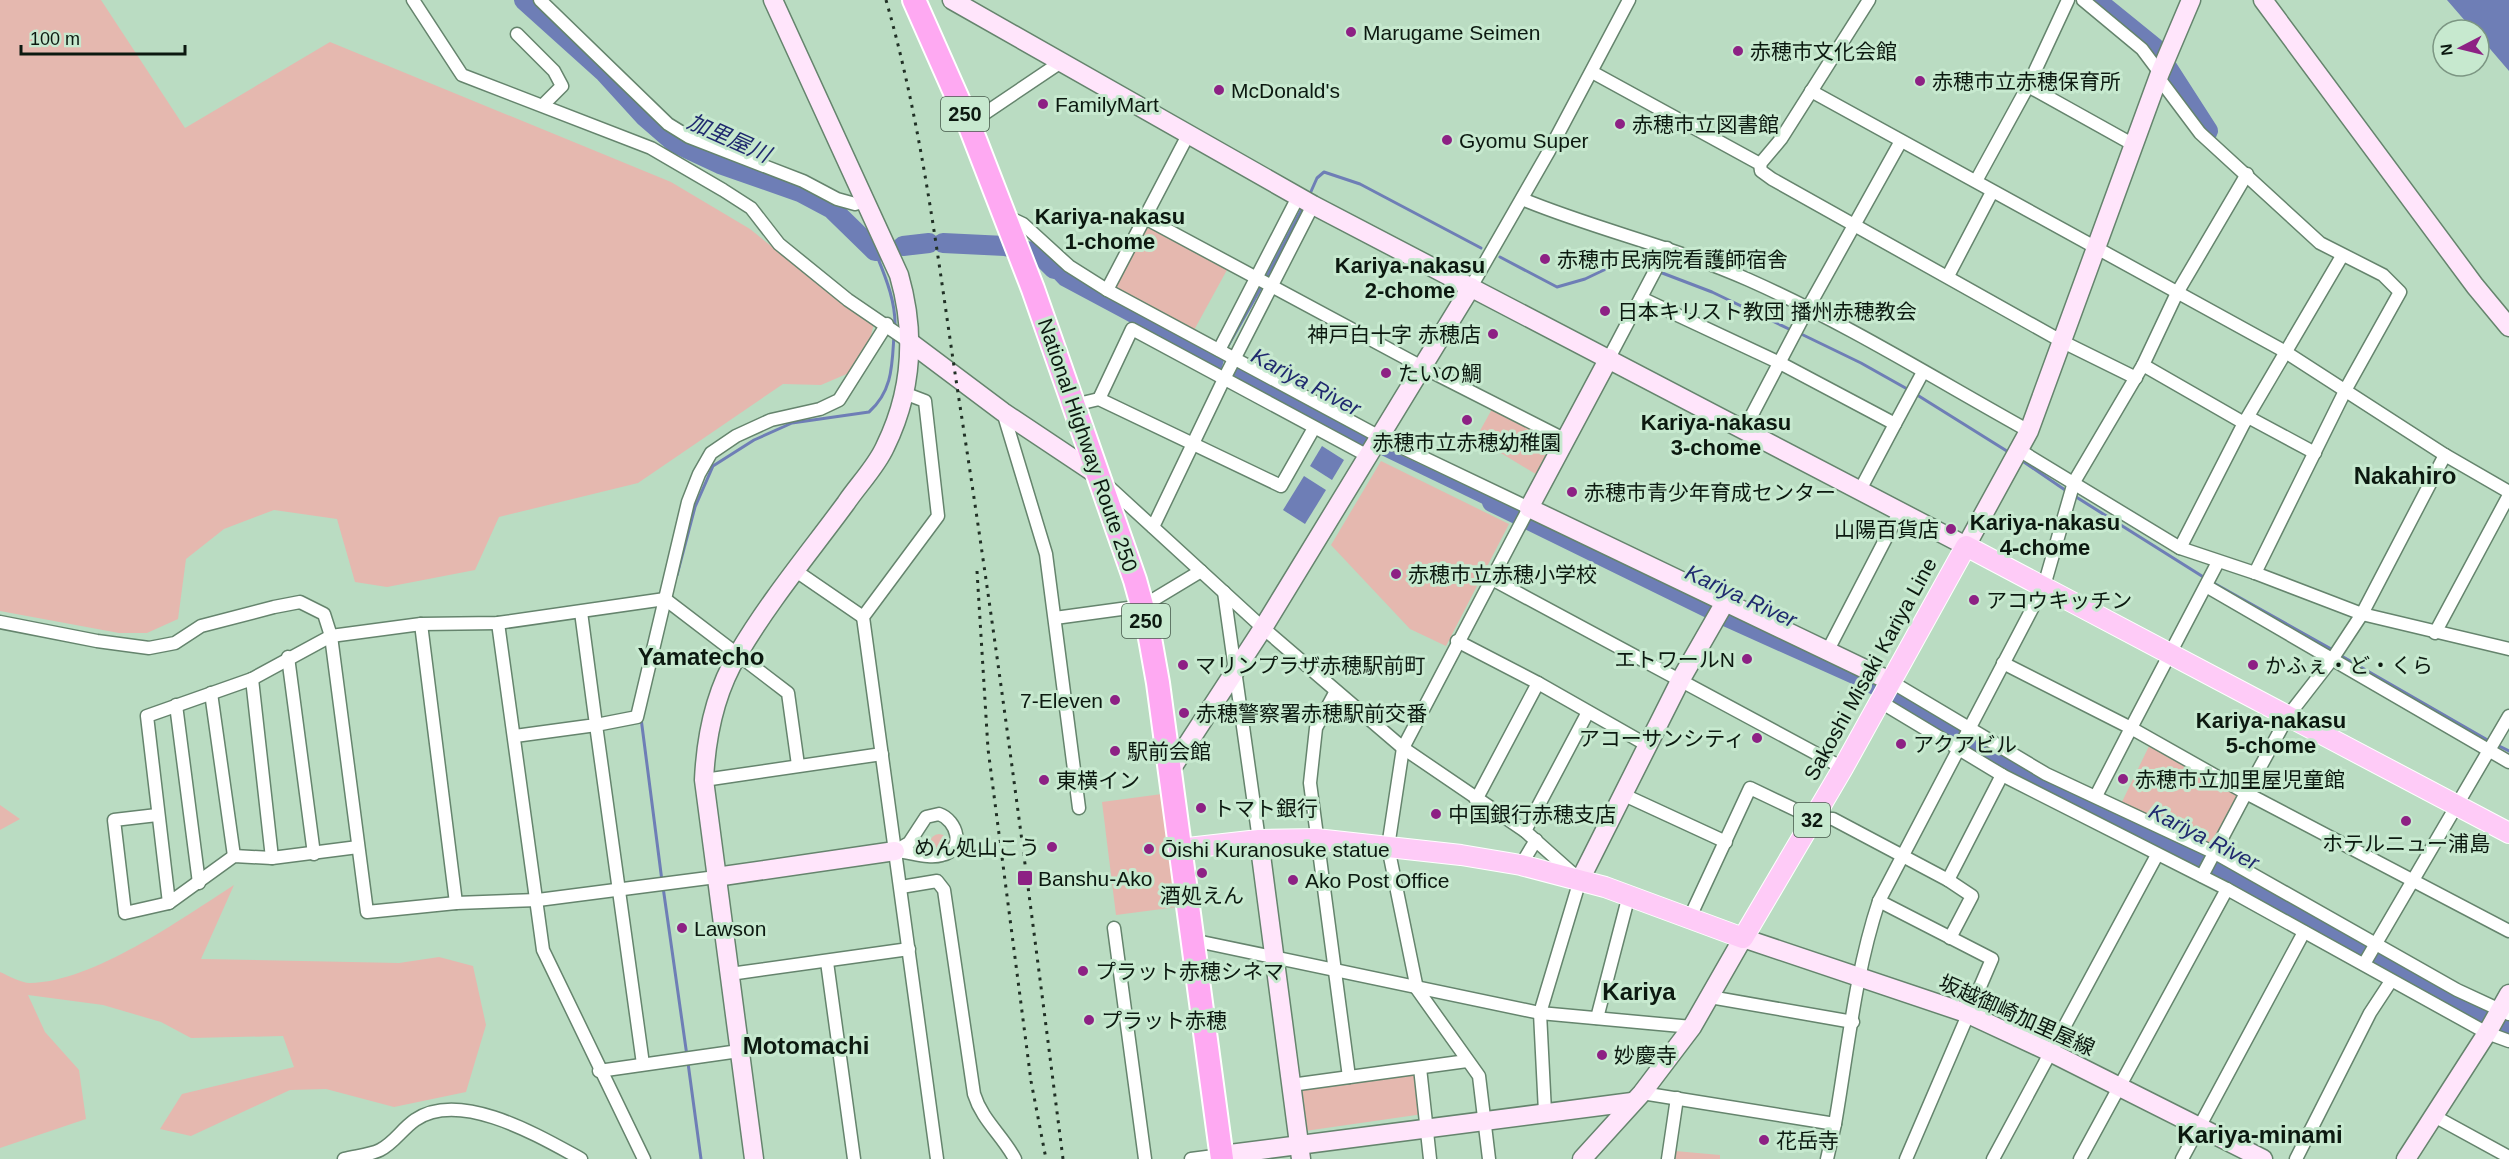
<svg xmlns="http://www.w3.org/2000/svg" width="2509" height="1159" viewBox="0 0 2509 1159" font-family="Helvetica,'Noto Sans JP',sans-serif">
<style>
.green{fill:#e5b8af}
.water{fill:#6e7eb6}
.lines{fill:none;stroke-linecap:round;stroke-linejoin:round}
.stream{stroke:#6e7eb6;stroke-width:3}
.river{stroke:#6e7eb6;stroke-width:20}
.street-casing{stroke:#65846d;stroke-width:15}
.secondary-casing{stroke:#65846d;stroke-width:21}
.primary-casing{stroke:#fff;stroke-width:22}
.highway-casing{stroke:#fff;stroke-width:26}
.street{stroke:#fff;stroke-width:12}
.secondary{stroke:#ffe5fb;stroke-width:18}
.primary{stroke:#fecbf7;stroke-width:20}
.highway{stroke:#fea9f2;stroke-width:22}
.rail{stroke:#203025;stroke-width:3;stroke-dasharray:3 6;stroke-linecap:butt}
.poi-dot{fill:#8d2184;stroke:#c7e9cf;stroke-width:2}
.labels{text-anchor:middle;dominant-baseline:central;stroke-width:6;stroke-linejoin:round;paint-order:stroke}
.shield{fill:#c7e9cf;stroke:#445749;stroke-width:1.5}
.shield-label{font-size:20px;font-weight:bold;fill:#0c1910}
.poi-label{font-size:21px;fill:#0c1910;stroke:#c7e9cf;text-anchor:start}
.street-label{font-size:21px;fill:#0c1910;stroke:#c7e9cf}
.water-label{font-size:22px;font-style:italic;fill:#202a6f;stroke:#c7e9cf}
.neighbourhood-label{font-size:22px;font-weight:bold;fill:#0c1910;stroke:#c7e9cf}
.quarter-label{font-size:24px;font-weight:bold;fill:#0c1910;stroke:#c7e9cf}
</style>
<rect width="100%" height="100%" fill="#badcc2"/>
<g class="green">
<polygon points="0,0 101,0 185,128 330,42 671,182 750,229 822,287 874,323 869,344 856,370 821,385 783,384 638,483 499,517 475,570 387,587 355,582 337,519 274,510 224,529 186,559 178,619 147,633 119,633 0,611"/>
<polygon points="1150,225 1228,268 1193,332 1116,289 1114,285 1145,226"/>
<polygon points="1492,409 1557,440 1539,476 1476,438"/>
<polygon points="1381,461 1509,524 1446,646 1410,629 1331,545"/>
<polygon points="2152,740 2246,793 2215,853 2119,808"/>
<polygon points="1162,794 1177,907 1116,915 1102,802"/>
<polygon points="0,805 20,819 0,830"/>
<circle cx="939" cy="843" r="9"/>
<path d="M234 885 201 959 399 963 439 957 473 966 486 1025 466 1092 394 1107 326 1089 290 1090 191 1136 160 1129 182 1094 294 1067 283 1036 191 1038 161 1022 103 1005 28 995 45 1032 79 1070 86 1119 0 1148V972C9 976 21 983 30 983 93 982 181 919 234 885Z"/>
<polygon points="1413,1072 1418,1074 1423,1114 1305,1131 1299,1090 1301,1087"/>
<polygon points="1675,1151 1720,1155 1720,1159 1675,1159"/>
</g>
<g class="water">
<polygon points="2447,0 2509,0 2509,71 2479,36 2479,30 2473,30"/>
<polygon points="1032,241 1072,276 1224,360 1221,371 1060,285 1037,261 1029,242"/>
<polygon points="1236,366 1366,435 1367,439 1361,449 1230,378"/>
<polygon points="1322,446 1344,460 1332,480 1310,466"/>
<polygon points="1386,448 1516,509 1517,513 1514,519 1381,455"/>
<polygon points="1304,476 1326,490 1305,524 1283,510"/>
</g>
<g class="lines">
<g class="stream">
<polyline points="1309,196 1317,178 1324,172 1360,184 1481,248"/>
<path d="M875 251C885 276 896 301 895 328"/>
<polyline points="1500,257 1557,287 1585,279 1627,259 1651,269"/>
<polyline points="1657,271 1712,292 1791,330"/>
<polyline points="1266,278 1303,207"/>
<polyline points="1797,332 1861,363 1909,390"/>
<polyline points="1225,351 1263,284"/>
<polyline points="1914,393 2010,453"/>
<polyline points="2021,460 2068,492"/>
<polyline points="2073,495 2205,578"/>
<path d="M677 575 695 507 713 466 754 440 792 423 869 412C893 391 892 364 894 335"/>
<polyline points="2210,581 2333,650"/>
<polyline points="2338,654 2491,742"/>
<polyline points="641,718 662,881"/>
<polyline points="2497,745 2509,751"/>
<polyline points="663,887 687,1056"/>
<polyline points="688,1063 701,1159"/>
</g>
<g class="river">
<polyline points="524,0 604,72 645,117 675,143 720,164 800,192 832,209 875,251 879,251"/>
<polyline points="2096,0 2154,47 2208,131"/>
<polyline points="943,243 1005,246 1039,254 1054,269"/>
<polyline points="903,246 929,243"/>
<polyline points="1492,502 1727,617 1863,678 2056,790 2192,856 2479,1015 2509,1027"/>
</g>
<defs>
<g id="street">
<polyline points="413,0 462,75 651,148 723,190 751,208 779,244 848,300 911,343"/>
<polyline points="540,0 668,124 689,137 803,181 837,199 855,204 866,201"/>
<polyline points="2083,0 2142,49 2160,73"/>
<polyline points="517,34 554,71 562,86 543,105"/>
<polyline points="1592,72 1760,164 1761,171 1772,179 2063,342 2136,378"/>
<polyline points="2158,77 2200,133 2320,243 2383,275 2400,292 2347,387 2255,573"/>
<polyline points="2028,86 2134,145"/>
<polyline points="1811,91 2284,351 2445,455 2509,492"/>
<polyline points="969,124 1061,62"/>
<polyline points="1760,164 1781,139 1869,0"/>
<polyline points="1976,181 2028,86 2068,0"/>
<path d="M1522 199C1597 230 1675 247 1749 280 1846 323 1937 380 2029 431"/>
<polyline points="1006,216 1023,224 1069,266 1107,290 1380,437 1529,508 1403,748 1388,847 1417,989 1479,1076 1489,1159"/>
<polyline points="1145,218 1424,368 1564,439"/>
<polyline points="1948,276 1992,192"/>
<polyline points="1471,287 1549,151 1629,0"/>
<polyline points="1107,290 1188,135"/>
<polyline points="1641,298 1780,363 1895,424 1860,490"/>
<polyline points="1219,350 1298,197"/>
<polyline points="1609,358 1667,248"/>
<polyline points="2143,365 2244,423"/>
<polyline points="904,393 925,401 938,516 863,617 937,1159"/>
<polyline points="1099,399 1132,329 1368,456"/>
<polyline points="1074,405 1099,399 1281,486 1314,428"/>
<polyline points="1003,412 1046,554 1079,808"/>
<polyline points="2248,417 2315,453"/>
<polyline points="1895,424 1923,372"/>
<polyline points="1744,430 1808,308 1901,141"/>
<polyline points="2019,450 2180,548 2255,573 2362,614 2509,649"/>
<polyline points="1108,486 1263,628 1403,748 1525,831 1580,880 1540,1013 1545,1112"/>
<polyline points="1153,527 1224,379 1313,205"/>
<polyline points="2180,548 2244,423 2342,256"/>
<polyline points="796,571 863,617"/>
<polyline points="1490,578 1843,768"/>
<polyline points="2206,586 2509,762"/>
<polyline points="1224,592 1259,840"/>
<polyline points="1055,618 1143,606 1201,571"/>
<polyline points="0,622 97,641 149,648 175,643 201,626 274,607 300,602 324,614 331,636 367,912 456,903 538,900 716,877"/>
<polyline points="498,623 543,950 644,1159"/>
<polyline points="421,624 456,903"/>
<polyline points="2435,633 2509,495"/>
<polyline points="1457,641 1538,683 1647,745"/>
<polyline points="1828,650 1900,511"/>
<polyline points="288,657 314,854"/>
<polyline points="2003,663 2131,728 2218,562"/>
<polyline points="252,679 272,858"/>
<polyline points="1890,681 2046,774 2215,853 2457,990 2509,1014"/>
<polyline points="1336,691 1316,728 1310,783 1349,1077"/>
<polyline points="211,693 234,856"/>
<polyline points="176,705 199,883"/>
<polyline points="515,736 596,725 581,612"/>
<polyline points="2002,775 2227,889 2487,1033 2509,1041"/>
<polyline points="704,780 882,754"/>
<polyline points="1622,794 1726,842"/>
<polyline points="2096,796 2131,728 2246,793 2288,716 2333,658 2362,614 2445,455"/>
<polyline points="1476,800 1538,683"/>
<path d="M939 814C957 820 966 850 942 855 928 859 911 852 895 851L909 843 926 817Z"/>
<polyline points="157,815 114,820 125,913 169,903"/>
<polyline points="1525,831 1588,712"/>
<polyline points="358,847 272,858 234,856 169,903 147,716 252,679 331,636 421,624 498,623 665,599 788,693 798,765"/>
<polyline points="1521,865 1536,840"/>
<polyline points="2202,876 2246,793 2509,931"/>
<polyline points="1948,880 1972,896 1950,938"/>
<path d="M901 887 937 881 944 890 974 1094C982 1120 1002 1135 1015 1159"/>
<polyline points="1879,901 1992,959 1906,1159"/>
<polyline points="1690,917 1750,788 1813,818 1833,819 1948,880 2002,775 1879,701"/>
<polyline points="1114,928 1145,1159"/>
<polyline points="1192,940 1540,1013 1692,1027"/>
<polyline points="827,962 854,1159"/>
<polyline points="2364,964 2509,716"/>
<polyline points="730,974 909,949"/>
<polyline points="1710,997 1853,1022"/>
<polyline points="1597,1018 1629,895"/>
<polyline points="643,1064 596,725 637,717 688,502 699,474 711,453 736,436 771,420 820,409 839,400 887,324"/>
<polyline points="1420,1068 1430,1159"/>
<polyline points="599,1071 739,1051"/>
<polyline points="1291,1085 1467,1061"/>
<path d="M1642 1093 1835 1124C1848 1049 1855 973 1879 901L2044 586 2074 482 2143 365 2177 293 2247 174"/>
<polyline points="2434,1116 2509,1157"/>
<path d="M344 1159C355 1156 370 1155 380 1150 394 1143 402 1129 415 1120 460 1089 539 1136 581 1159"/>
<polyline points="1191,1159 1222,1155"/>
<polyline points="1668,1159 1677,1098"/>
<polyline points="1827,1159 1835,1124"/>
<polyline points="1993,1159 2157,855"/>
<polyline points="2080,1159 2227,889"/>
<polyline points="2182,1159 2304,932"/>
<polyline points="2296,1159 2370,1013 2391,981"/>
</g>
<g id="secondary">
<polyline points="952,0 1313,205 1966,546 2029,431 2160,73 2191,0"/>
<polyline points="2263,0 2475,286 2509,327"/>
<polyline points="911,343 1003,412 1099,476"/>
<polyline points="1609,358 1529,508 1890,681"/>
<polyline points="1170,771 1263,628 1471,287"/>
<polyline points="1259,840 1301,1159"/>
<polyline points="716,877 895,851"/>
<polyline points="1580,880 1681,679 1724,604"/>
<polyline points="1222,1155 1632,1102"/>
<path d="M754 1159 704 780C706 736 715 692 738 654 769 601 810 552 846 503 858 485 876 467 885 447 912 392 916 334 899 275L773 0"/>
<polyline points="1582,1159 1642,1093 1692,1027 1743,938 1966,1013 2052,1053 2263,1159"/>
<polyline points="2406,1159 2487,1033 2509,994"/>
</g>
<polyline id="primary" points="1179,849 1259,840 1316,839 1461,855 1521,865 1605,887 1743,938 1843,768 1966,546 2509,833"/>
<polyline id="highway" points="914,0 969,124 1033,289 1135,580 1148,627 1158,683 1222,1159"/>
</defs>
<use href="#street" class="street-casing"/>
<use href="#secondary" class="secondary-casing"/>
<use href="#primary" class="primary-casing"/>
<use href="#highway" class="highway-casing"/>
<use href="#street" class="street"/>
<use href="#secondary" class="secondary"/>
<use href="#primary" class="primary"/>
<use href="#highway" class="highway"/>
<g class="rail">
<path d="M886 0C924 132 939 270 960 406 999 656 1031 908 1063 1159"/>
<polyline points="977,571 988,749 1031,1081 1046,1159"/>
</g>
</g>
<g class="poi-dot">
<circle cx="1351" cy="32" r="6"/>
<circle cx="1738" cy="51" r="6"/>
<circle cx="1920" cy="81" r="6"/>
<circle cx="1219" cy="90" r="6"/>
<circle cx="1043" cy="104" r="6"/>
<circle cx="1620" cy="124" r="6"/>
<circle cx="1447" cy="140" r="6"/>
<circle cx="1545" cy="259" r="6"/>
<circle cx="1605" cy="311" r="6"/>
<circle cx="1493" cy="334" r="6"/>
<circle cx="1386" cy="373" r="6"/>
<circle cx="1467" cy="420" r="6"/>
<circle cx="1572" cy="492" r="6"/>
<circle cx="1951" cy="529" r="6"/>
<circle cx="1396" cy="574" r="6"/>
<circle cx="1974" cy="600" r="6"/>
<circle cx="1747" cy="659" r="6"/>
<circle cx="1183" cy="665" r="6"/>
<circle cx="2253" cy="665" r="6"/>
<circle cx="1115" cy="700" r="6"/>
<circle cx="1184" cy="713" r="6"/>
<circle cx="1757" cy="738" r="6"/>
<circle cx="1901" cy="744" r="6"/>
<circle cx="1115" cy="751" r="6"/>
<circle cx="2123" cy="779" r="6"/>
<circle cx="1044" cy="780" r="6"/>
<circle cx="1201" cy="808" r="6"/>
<circle cx="1436" cy="814" r="6"/>
<circle cx="2406" cy="821" r="6"/>
<circle cx="1052" cy="847" r="6"/>
<circle cx="1149" cy="849" r="6"/>
<circle cx="1202" cy="873" r="6"/>
<rect x="1017" y="870" width="16" height="16" rx="3"/>
<circle cx="1293" cy="880" r="6"/>
<circle cx="682" cy="928" r="6"/>
<circle cx="1083" cy="971" r="6"/>
<circle cx="1089" cy="1020" r="6"/>
<circle cx="1602" cy="1055" r="6"/>
<circle cx="1764" cy="1140" r="6"/>
</g>
<g class="labels">
<g class="shield">
<rect x="941" y="97" width="48" height="34" rx="4.5"/>
<rect x="1122" y="604" width="48" height="34" rx="4.5"/>
<rect x="1794" y="803" width="36" height="34" rx="4.5"/>
</g>
<g class="shield-label">
<text x="965" y="114">250</text>
<text x="1146" y="621">250</text>
<text x="1812" y="820">32</text>
</g>
<g class="poi-label">
<text x="1363" y="32">Marugame Seimen</text>
<text x="1750" y="51">赤穂市文化会館</text>
<text x="1932" y="81">赤穂市立赤穂保育所</text>
<text x="1231" y="90">McDonald's</text>
<text x="1055" y="104">FamilyMart</text>
<text x="1632" y="124">赤穂市立図書館</text>
<text x="1459" y="140">Gyomu Super</text>
<text x="1557" y="259">赤穂市民病院看護師宿舎</text>
<text x="1617" y="311">日本キリスト教団 播州赤穂教会</text>
<text x="1481" y="334" text-anchor="end">神戸白十字 赤穂店</text>
<text x="1398" y="373">たいの鯛</text>
<text x="1467" y="442" text-anchor="middle">赤穂市立赤穂幼稚園</text>
<text x="1584" y="492">赤穂市青少年育成センター</text>
<text x="1939" y="529" text-anchor="end">山陽百貨店</text>
<text x="1408" y="574">赤穂市立赤穂小学校</text>
<text x="1986" y="600">アコウキッチン</text>
<text x="1735" y="659" text-anchor="end">エトワールN</text>
<text x="1195" y="665">マリンプラザ赤穂駅前町</text>
<text x="2265" y="665">かふぇ・ど・くら</text>
<text x="1103" y="700" text-anchor="end">7-Eleven</text>
<text x="1196" y="713">赤穂警察署赤穂駅前交番</text>
<text x="1745" y="738" text-anchor="end">アコーサンシティ</text>
<text x="1913" y="744">アクアビル</text>
<text x="1127" y="751">駅前会館</text>
<text x="2135" y="779">赤穂市立加里屋児童館</text>
<text x="1056" y="780">東横イン</text>
<text x="1213" y="808">トマト銀行</text>
<text x="1448" y="814">中国銀行赤穂支店</text>
<text x="2406" y="843" text-anchor="middle">ホテルニュー浦島</text>
<text x="1040" y="847" text-anchor="end">めん処山こう</text>
<text x="1161" y="849">Ōishi Kuranosuke statue</text>
<text x="1038" y="878">Banshu-Ako</text>
<text x="1305" y="880">Ako Post Office</text>
<text x="1202" y="895" text-anchor="middle">酒処えん</text>
<text x="694" y="928">Lawson</text>
<text x="1095" y="971">プラット赤穂シネマ</text>
<text x="1101" y="1020">プラット赤穂</text>
<text x="1614" y="1055">妙慶寺</text>
<text x="1776" y="1140">花岳寺</text>
</g>
<g class="street-label">
<text transform="translate(1088 445) rotate(71)">National Highway Route 250</text>
<text transform="translate(1870 669) rotate(-61)">Sakoshi Misaki Kariya Line</text>
<text transform="translate(2017 1015) rotate(24)">坂越御崎加里屋線</text>
</g>
<g class="water-label">
<text transform="translate(729 138) rotate(24)">加里屋川</text>
<text transform="translate(1306 382) rotate(28)">Kariya River</text>
<text transform="translate(1741 596) rotate(25)">Kariya River</text>
<text transform="translate(2204 837) rotate(27)">Kariya River</text>
</g>
<g class="neighbourhood-label">
<text x="1110" y="216">Kariya-nakasu<tspan x="1110" dy="25">1-chome</tspan></text>
<text x="1410" y="265">Kariya-nakasu<tspan x="1410" dy="25">2-chome</tspan></text>
<text x="1716" y="422">Kariya-nakasu<tspan x="1716" dy="25">3-chome</tspan></text>
<text x="2045" y="522">Kariya-nakasu<tspan x="2045" dy="25">4-chome</tspan></text>
<text x="2271" y="720">Kariya-nakasu<tspan x="2271" dy="25">5-chome</tspan></text>
</g>
<g class="quarter-label">
<text x="2405" y="475">Nakahiro</text>
<text x="701" y="656">Yamatecho</text>
<text x="1639" y="991">Kariya</text>
<text x="806" y="1045">Motomachi</text>
<text x="2260" y="1134">Kariya-minami</text>
</g>
</g>
<g transform="translate(2461 48) rotate(263)"><circle r="28" fill="#c7e9cf" stroke="#7c9683" stroke-width="1.5"/>
<path d="M0-4.5L10 22L0 15L-10 22Z" fill="#8d2184"/>
<text y="-9" font-size="16" font-weight="bold" text-anchor="middle" fill="#0c1910">N</text>
</g>
<path d="M21 45v9h164v-9" fill="none" stroke="#0c1910" stroke-width="3"/>
<text x="30" y="45" font-size="18" fill="#0c1910" stroke="#c7e9cf" stroke-width="4.5" paint-order="stroke">100 m</text>
</svg>
